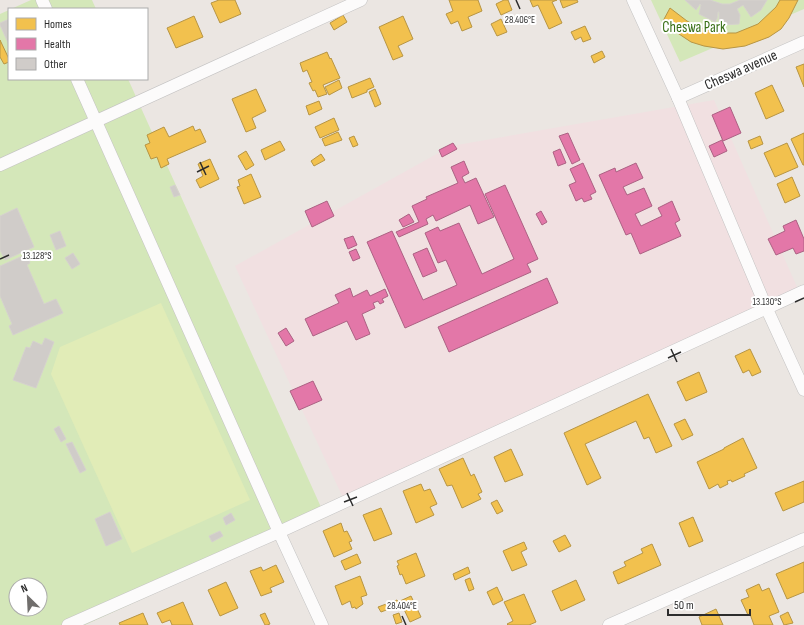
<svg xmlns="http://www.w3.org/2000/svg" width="804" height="625" viewBox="0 0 804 625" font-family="'Sofia Sans Condensed',sans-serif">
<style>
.medical{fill:#f1e0e1}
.green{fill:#d4e7b9;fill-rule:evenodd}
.pitch{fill:#e1ecb7}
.homes{fill:#f2c14e;stroke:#b79544}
.health{fill:#e377a8;stroke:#ac6183}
.building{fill:#d0ccc9;stroke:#d6d2ce}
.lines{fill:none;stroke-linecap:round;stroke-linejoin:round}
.minor-casing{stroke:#c4c3c3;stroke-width:13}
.minor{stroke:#fcfbfb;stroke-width:12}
.ticks{fill:none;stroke:#2d2d2d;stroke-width:1.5}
.labels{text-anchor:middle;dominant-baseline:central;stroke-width:4;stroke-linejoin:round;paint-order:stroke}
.park-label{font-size:15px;fill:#387016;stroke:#fff}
.street-label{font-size:15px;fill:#2d2d2d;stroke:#fff}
.ticks-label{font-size:10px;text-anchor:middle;fill:#2d2d2d;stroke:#fff;stroke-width:4;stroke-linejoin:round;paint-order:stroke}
</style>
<rect width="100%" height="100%" fill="#ebe6e2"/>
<polygon class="medical" points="714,100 801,296 345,502 235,266 451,146"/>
<g class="green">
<polygon points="31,0 92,0 96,9 11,9"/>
<polygon points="651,0 804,0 804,9 680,62"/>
<path d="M9 10V79H128L325 516 85 625H0V14ZM16 585H40V609H16Z"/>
</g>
<polygon class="pitch" points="161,303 250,500 132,553 51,374 60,347"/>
<g class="homes">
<polygon points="219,0 235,0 241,14 220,23 211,3"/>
<polygon points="449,0 478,0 482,11 468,17 472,27 462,31 458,21 451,24 446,14 453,11"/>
<polygon points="504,0 508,0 512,10 501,15 496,4"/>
<polygon points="530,0 557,0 552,2 562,23 549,29 538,5 533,7"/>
<polygon points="560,0 577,0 578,2 563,8"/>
<polygon points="780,0 798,0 789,18 781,29 769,37 745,46 723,49 704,46 691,42 679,34 668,27 663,21 670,8 687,21 698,27 719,33 736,33 758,24 776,7"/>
<polygon points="343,15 347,22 334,30 330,23"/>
<polygon points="194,16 203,37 176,48 167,28"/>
<polygon points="403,16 413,39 398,46 403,56 393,60 379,27"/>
<polygon points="501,19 507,32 497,36 491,24"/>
<polygon points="585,26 591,39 583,42 581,37 575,40 571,32"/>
<polygon points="0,40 9,59 9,62 4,64 0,57"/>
<polygon points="602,51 605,57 594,63 591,56"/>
<polygon points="327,52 330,59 331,58 340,78 323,85 327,94 318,97 315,90 313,91 309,83 312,82 307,70 303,72 300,63"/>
<polygon points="804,64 804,87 796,67"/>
<polygon points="370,78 374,87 367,90 367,92 352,98 348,87"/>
<polygon points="339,80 342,88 329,95 325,87"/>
<polygon points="772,85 784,111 766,119 755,93"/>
<polygon points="256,89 266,111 252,118 256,128 246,132 232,99"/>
<polygon points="375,89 381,104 375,107 369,92"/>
<polygon points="319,101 322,109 309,115 306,106"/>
<polygon points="334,118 339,130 320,138 315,127"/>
<polygon points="193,126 195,131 200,129 206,142 167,159 169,164 161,168 157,157 151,159 145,145 150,143 147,135 164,127 169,137"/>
<polygon points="338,132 342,140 325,146 322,139"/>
<polygon points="804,133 804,165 803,165 791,139"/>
<polygon points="354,136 358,145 353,147 349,138"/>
<polygon points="760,136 763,144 751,149 748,141"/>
<polygon points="280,141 285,150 265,160 261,150"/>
<polygon points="787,143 798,167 775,177 764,153"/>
<polygon points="246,151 254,165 246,170 238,156"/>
<polygon points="321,154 325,160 314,166 311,161"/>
<polygon points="210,159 219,179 200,188 196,180 203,176 198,164"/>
<polygon points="251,174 261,197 244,204 237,187 240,186 238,180"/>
<polygon points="792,177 800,196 785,203 777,184"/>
<polygon points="750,349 761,372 752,376 749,370 743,373 735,356"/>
<polygon points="699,372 707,392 686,401 677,382"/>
<polygon points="648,394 672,446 656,453 649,437 644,439 636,421 585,444 601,478 587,485 564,433"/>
<polygon points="685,419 693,435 682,440 674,424"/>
<polygon points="743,438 757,468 744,474 745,476 732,482 731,480 727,481 728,484 720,488 718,484 709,489 697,462 724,449 724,448"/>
<polygon points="511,449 523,475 505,482 494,457"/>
<polygon points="463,458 471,476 474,474 482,492 478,494 481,499 462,508 452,485 447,486 439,469"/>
<polygon points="804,481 804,502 783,511 775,493"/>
<polygon points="421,484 424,491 430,489 437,504 430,507 434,515 416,523 403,491"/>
<polygon points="497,500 503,511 497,514 491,503"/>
<polygon points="381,508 392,534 374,541 363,515"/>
<polygon points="693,517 703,541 689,547 679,523"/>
<polygon points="341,523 344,532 347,531 352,541 349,542 352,549 334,557 323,531"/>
<polygon points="565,535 571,546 559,552 553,541"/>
<polygon points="524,542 527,549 521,552 527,565 512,571 503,551"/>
<polygon points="652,544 661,565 618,584 613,572 626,566 624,562 643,553 641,549"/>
<polygon points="416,553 425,576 406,584 402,574 400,575 397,566 399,565 397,561"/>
<polygon points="357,554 361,563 345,570 341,561"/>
<polygon points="804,562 804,592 787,599 776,574"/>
<polygon points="276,565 284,582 270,588 272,592 261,596 250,571 261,567 263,571"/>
<polygon points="468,567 470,573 455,580 453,574"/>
<polygon points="360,576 367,595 361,597 363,604 356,609 355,607 352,608 350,601 342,605 335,586"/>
<polygon points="470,578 474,589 469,591 465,580"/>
<polygon points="576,580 585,600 561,611 552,591"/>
<polygon points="226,582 238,608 220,616 208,590"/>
<polygon points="759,584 762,591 769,588 779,612 769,616 773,625 754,625 750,614 748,615 741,600 749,597 746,590"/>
<polygon points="497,587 503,600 493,605 487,592"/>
<polygon points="524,594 536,622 529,625 508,625 507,624 513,621 504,602"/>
<polygon points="411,596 421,617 410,622 400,601"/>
<polygon points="397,600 400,605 381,612 378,607"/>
<polygon points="183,602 193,625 172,625 170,620 162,623 157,613"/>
<polygon points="716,609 723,625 702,625 699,617"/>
<polygon points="788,612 793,623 784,625 780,616"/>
<polygon points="143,613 148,625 120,625 119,623"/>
<polygon points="265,613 270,624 267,625 265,625 260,615"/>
<polygon points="399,613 402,622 396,624 393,615"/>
</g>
<g class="health">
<polygon points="730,107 741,133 723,141 712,115"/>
<polygon points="568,133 580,160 572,164 559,136"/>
<polygon points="722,140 727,151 714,157 709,146"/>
<polygon points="453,143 457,149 442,157 439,150"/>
<polygon points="560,149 566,163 558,166 553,152"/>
<polygon points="464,161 469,173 462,177 465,183 476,178 494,217 478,224 470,205 436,221 433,215 426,219 428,224 399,237 396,232 419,222 412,206 427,199 426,197 458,183 451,167"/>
<polygon points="583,163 596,192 590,195 592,199 584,202 582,198 576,201 569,185 576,182 570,169"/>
<polygon points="636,163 643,178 623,187 627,195 644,188 652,206 635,214 641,226 662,216 658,208 672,201 680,220 675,223 681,236 640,254 631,233 626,235 599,175 615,168 616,172"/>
<polygon points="505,185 538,259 527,264 531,272 405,328 367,242 392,231 423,300 457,285 446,260 438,263 425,233 438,227 440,231 459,223 482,274 514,259 485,194"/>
<polygon points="327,201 334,216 312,227 305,211"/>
<polygon points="541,211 547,222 542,225 536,214"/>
<polygon points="409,214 414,222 403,227 399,220"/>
<polygon points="796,220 804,239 804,251 796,254 793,248 776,255 768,239 785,231 783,226"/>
<polygon points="353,236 357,245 348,249 344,239"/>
<polygon points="427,248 437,271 423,277 413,254"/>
<polygon points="356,249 360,258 353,261 349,252"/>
<polygon points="547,278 558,303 449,352 438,327"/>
<polygon points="350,288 353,297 367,290 370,296 385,289 388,296 382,299 384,302 380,304 378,301 373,303 375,308 362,314 370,334 356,340 347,321 313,336 305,319 339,303 335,295"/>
<polygon points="286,328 294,341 286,346 278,333"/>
<polygon points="313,381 322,400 299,410 290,391"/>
</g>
<g class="building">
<polygon points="685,0 710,0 722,4 730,4 740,0 767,0 761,10 751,17 743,5 737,9 740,15 739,24 720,25 719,21 719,12 718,12 717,19 715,22 699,14 701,5 700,4 696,10"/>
<polygon points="9,19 9,45 0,25 0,23"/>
<polygon points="175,185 180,195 174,197 170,187"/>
<polygon points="17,208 34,247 5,260 0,250 0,216"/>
<polygon points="60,231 66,246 56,250 50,235"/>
<polygon points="73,253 80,264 72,269 65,258"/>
<polygon points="27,254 30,263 27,265 44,304 56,299 63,313 13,335 9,326 12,324 0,296 0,266"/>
<polygon points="45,338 54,342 36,388 13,380 26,347 30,348 33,341 42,345"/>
<polygon points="59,426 66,439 61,442 54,429"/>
<polygon points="72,442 86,470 80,473 66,444"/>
<polygon points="110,512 122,539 106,546 95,519"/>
<polygon points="231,513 235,520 226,525 223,518"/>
<polygon points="220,531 223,536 212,542 209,536"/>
</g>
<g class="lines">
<defs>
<g id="minor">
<polyline points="42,0 46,9"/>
<polyline points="633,0 678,98 766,307 804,390"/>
<polyline points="77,79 279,532 322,625"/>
<polyline points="678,98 804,42"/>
<polyline points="0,165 361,0"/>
<polyline points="68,625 279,532 804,291"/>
<polyline points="609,625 804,539"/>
</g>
</defs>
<use href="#minor" class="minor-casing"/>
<use href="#minor" class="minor"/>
</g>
<path class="ticks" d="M516 0 520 9M200 162 206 175M197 172 209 166M0 259 9 255M795 302 804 298M671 349 677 362M668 358 681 352M347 493 353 506M344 502 357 497M402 616 406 625"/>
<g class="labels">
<g class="park-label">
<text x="694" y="27">Cheswa Park</text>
</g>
<g class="street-label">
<text transform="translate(741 70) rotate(-24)">Cheswa avenue</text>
</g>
</g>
<g class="ticks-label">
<text x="520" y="23">28.406°E</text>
<text x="37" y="259">13.128°S</text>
<text x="767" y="305">13.130°S</text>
<text x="402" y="609">28.404°E</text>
</g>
<rect x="8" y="8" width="140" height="72" fill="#ffffff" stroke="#ababab"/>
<rect x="16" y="18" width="20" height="12" fill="#f2c14e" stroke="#ababab"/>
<text x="44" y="28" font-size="12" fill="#2d2d2d">Homes</text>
<rect x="16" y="38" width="20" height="12" fill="#e377a8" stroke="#ababab"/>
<text x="44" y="48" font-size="12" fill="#2d2d2d">Health</text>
<rect x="16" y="58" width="20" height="12" fill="#d0ccc9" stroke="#ababab"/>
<text x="44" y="68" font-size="12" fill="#2d2d2d">Other</text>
<g transform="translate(28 597) rotate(336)"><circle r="19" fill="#ffffff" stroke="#ababab"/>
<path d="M0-3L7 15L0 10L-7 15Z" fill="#706e6c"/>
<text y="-6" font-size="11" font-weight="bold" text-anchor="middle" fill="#2d2d2d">N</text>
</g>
<path d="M668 609v6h82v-6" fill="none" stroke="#2d2d2d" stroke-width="2"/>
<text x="674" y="609" font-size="12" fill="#2d2d2d" stroke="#ffffff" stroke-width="3" paint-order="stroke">50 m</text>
</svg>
